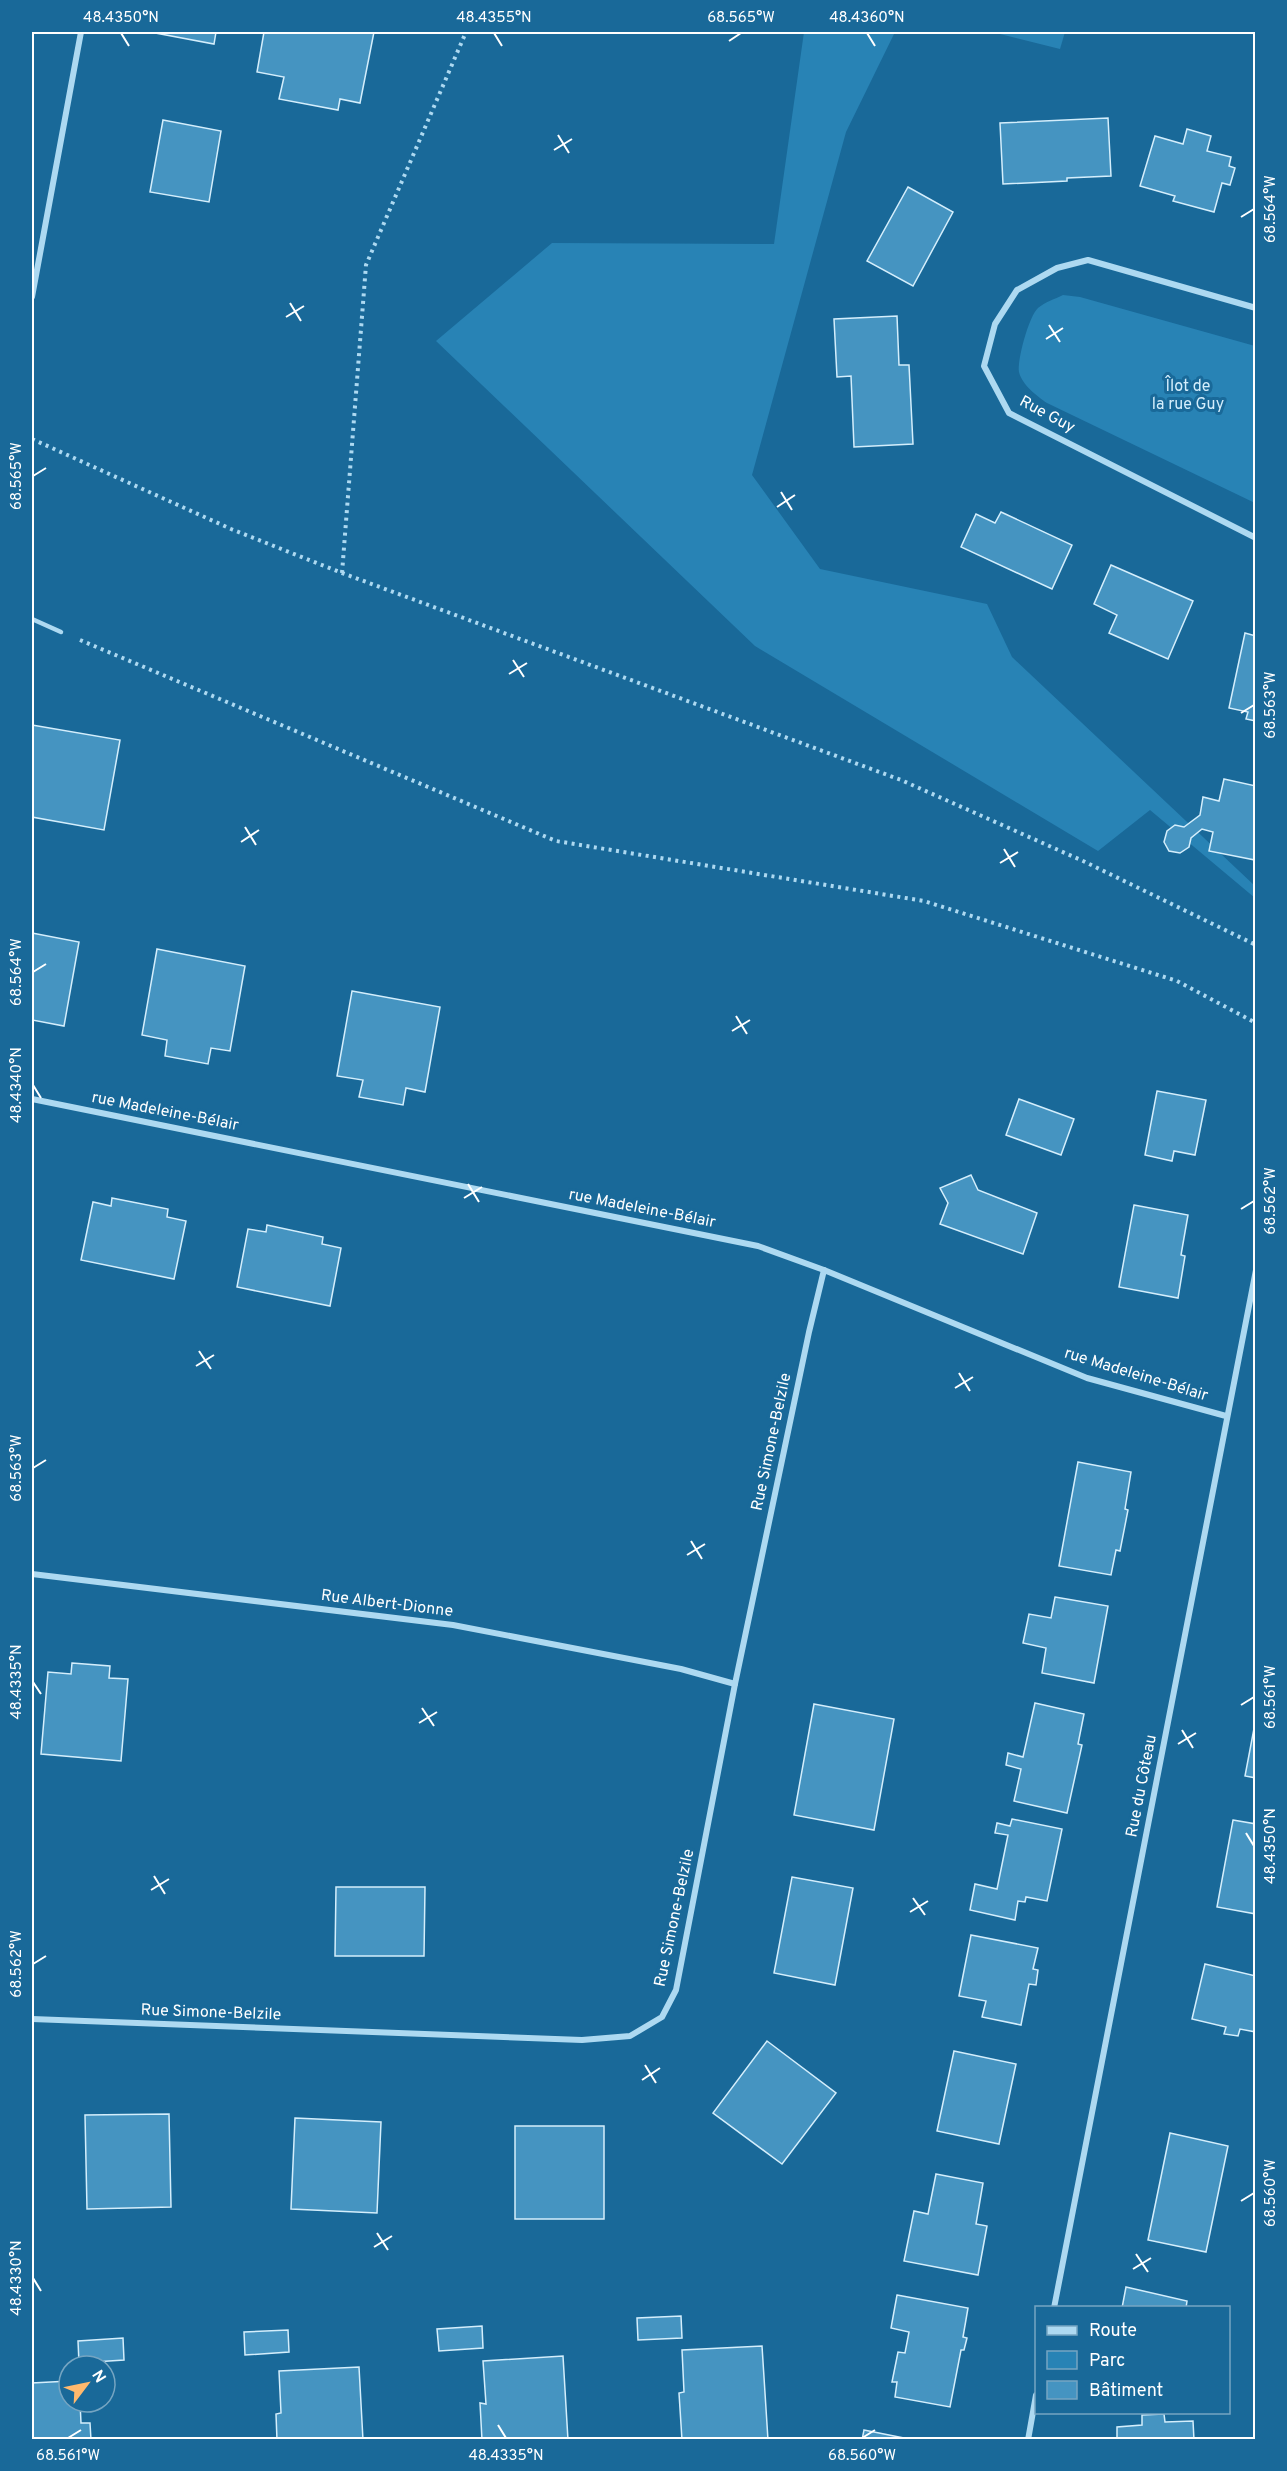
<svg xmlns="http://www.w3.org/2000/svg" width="1287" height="2471" viewBox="0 0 1287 2471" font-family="Overpass,sans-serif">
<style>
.green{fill:#2883b5}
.building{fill:#4594c1;stroke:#d4eefc;stroke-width:1.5}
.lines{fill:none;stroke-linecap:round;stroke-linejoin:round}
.path{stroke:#add9f1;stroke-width:4;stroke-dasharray:3 4.5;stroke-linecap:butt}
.service{stroke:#add9f1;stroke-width:4.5}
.minor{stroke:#add9f1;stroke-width:6}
.ticks{fill:none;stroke:#fff;stroke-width:2}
.labels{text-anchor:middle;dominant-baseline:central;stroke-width:6;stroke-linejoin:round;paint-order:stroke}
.park-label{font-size:16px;fill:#d4eefc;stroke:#196999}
.street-label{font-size:16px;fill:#fff;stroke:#196999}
.neatline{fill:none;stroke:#fff;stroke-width:2}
.ticks-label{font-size:15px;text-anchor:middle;fill:#fff}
</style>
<rect width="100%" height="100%" fill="#196999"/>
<g class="green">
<polygon points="804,32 895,32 846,132 752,475 820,569 987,604 1012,657 1255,886 1255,898 1150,810 1098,851 755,646 436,341 552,243 774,244"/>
<polygon points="992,32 1065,32 1060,49"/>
<path d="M1063 295 1080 297 1255 346V503L1047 403C1037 396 1022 385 1019 372 1017 360 1029 316 1038 308 1045 302 1055 299 1063 295Z"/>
</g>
<g class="building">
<polygon points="150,32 216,32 214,44"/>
<polygon points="264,32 374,32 360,103 340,99 338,110 279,99 284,77 257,72"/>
<polygon points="1108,118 1111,176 1067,178 1067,181 1003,184 1000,123"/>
<polygon points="163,120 221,131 209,202 150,192"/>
<polygon points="1187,129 1211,136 1207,151 1231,157 1229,166 1235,168 1230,185 1222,183 1214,212 1173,201 1175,196 1140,186 1155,136 1183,144"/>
<polygon points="908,187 953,212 913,286 867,261"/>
<polygon points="897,316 899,365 909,365 913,444 854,447 851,376 837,377 834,319"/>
<polygon points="1001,512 1072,545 1052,589 961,547 976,514 995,523"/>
<polygon points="1111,565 1193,601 1168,659 1109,633 1117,615 1094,604"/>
<polygon points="1245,633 1256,636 1256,721 1246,719 1248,712 1229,708"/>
<polygon points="32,725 120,740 104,830 32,817"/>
<polygon points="1224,779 1256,786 1255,860 1209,851 1213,832 1202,829 1191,838 1189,847 1180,853 1169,851 1164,842 1167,831 1175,825 1184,827 1200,815 1203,797 1219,801"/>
<polygon points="32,933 79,942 64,1026 32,1020"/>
<polygon points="157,949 245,966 230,1051 211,1048 208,1064 165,1056 167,1040 142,1035"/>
<polygon points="352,991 440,1007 425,1092 406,1088 403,1105 359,1097 363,1080 337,1076"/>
<polygon points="1157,1091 1206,1100 1195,1155 1174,1151 1172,1161 1145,1155"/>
<polygon points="1019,1099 1074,1119 1061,1155 1006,1135"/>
<polygon points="971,1175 978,1190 1037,1213 1023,1254 940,1224 948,1203 940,1188"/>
<polygon points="112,1198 168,1209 167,1217 186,1221 174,1279 81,1260 93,1202 111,1206"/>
<polygon points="1134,1205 1188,1215 1181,1255 1185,1256 1178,1298 1119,1287"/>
<polygon points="267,1225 323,1237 322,1244 341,1248 330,1306 237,1287 248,1229 266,1232"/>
<polygon points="1078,1462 1131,1472 1125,1509 1128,1510 1120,1551 1116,1550 1111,1575 1059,1566"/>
<polygon points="1055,1597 1108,1606 1094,1683 1042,1673 1046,1648 1023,1643 1029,1614 1051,1618"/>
<polygon points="72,1663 110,1666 109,1678 128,1679 121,1761 41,1754 48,1672 71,1674"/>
<polygon points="1035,1703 1084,1714 1078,1744 1082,1745 1067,1813 1014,1801 1021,1769 1006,1765 1008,1753 1023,1757"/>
<polygon points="814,1704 894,1719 874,1830 794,1815"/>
<polygon points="1256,1718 1256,1778 1245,1776"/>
<polygon points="1012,1819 1062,1829 1047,1901 1026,1897 1025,1902 1018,1901 1015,1920 970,1910 975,1884 997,1889 1008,1835 995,1833 997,1823 1010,1826"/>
<polygon points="1233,1820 1256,1824 1256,1914 1217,1907"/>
<polygon points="792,1877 853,1888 835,1985 774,1973"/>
<polygon points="336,1887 425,1887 424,1956 335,1956"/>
<polygon points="971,1935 1038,1948 1033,1969 1038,1970 1036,1985 1029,1984 1021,2025 982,2017 986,2001 959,1996"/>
<polygon points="1205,1964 1256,1976 1256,2032 1240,2029 1238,2036 1224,2034 1226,2027 1192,2019"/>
<polygon points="767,2041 836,2093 782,2164 713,2113"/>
<polygon points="954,2051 1016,2064 999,2144 937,2131"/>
<polygon points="169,2114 171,2207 87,2209 85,2115"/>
<polygon points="295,2118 381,2122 377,2213 291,2209"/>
<rect x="515" y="2126" width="89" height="93"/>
<polygon points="1170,2133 1228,2146 1206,2252 1148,2240"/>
<polygon points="936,2174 983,2183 976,2224 987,2226 978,2275 904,2261 914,2211 928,2214"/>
<polygon points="1126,2287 1187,2301 1186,2308 1122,2308"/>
<polygon points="897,2295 968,2308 963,2337 967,2338 964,2350 961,2350 950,2407 895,2397 897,2382 892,2382 898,2352 905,2353 909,2332 891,2328"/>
<polygon points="681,2316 682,2338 638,2340 637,2318"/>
<polygon points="482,2326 483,2348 439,2351 437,2329"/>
<polygon points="288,2330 289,2352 245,2355 244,2332"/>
<polygon points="123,2338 124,2360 79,2363 78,2341"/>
<polygon points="762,2346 768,2440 682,2440 679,2393 684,2392 682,2350"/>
<polygon points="563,2356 568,2440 482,2440 480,2403 486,2404 483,2361"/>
<polygon points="359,2367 363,2440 277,2440 276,2414 281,2413 279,2371"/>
<polygon points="69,2381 69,2402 80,2402 81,2423 90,2423 91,2440 32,2440 32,2383"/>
<polygon points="1164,2414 1165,2422 1193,2421 1194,2440 1117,2440 1117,2427 1142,2425 1142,2415"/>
<polygon points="864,2430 914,2440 862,2440"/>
</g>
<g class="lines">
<g class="path">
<polyline points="32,439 231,529 342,573 901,780 1083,861 1256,945"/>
<polyline points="342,573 366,265 466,32"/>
<polyline points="80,640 556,841 924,901 1177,981 1256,1023"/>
</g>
<polyline class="service" points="32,619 61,632"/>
<g class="minor">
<polyline points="32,297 81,32"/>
<polyline points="1256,308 1088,260 1057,268 1017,290 995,324 984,366 1009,413 1256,538"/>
<polyline points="32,1099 758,1246 824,1270 1087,1378 1226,1416"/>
<polyline points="32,1574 453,1625 681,1669 735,1684"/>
<polyline points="32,2019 582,2040 630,2036 662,2017 676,1990 735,1684 809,1332 824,1270"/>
<polyline points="1054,2308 1256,1270"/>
<polyline points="1028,2440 1036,2395"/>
</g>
</g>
<path class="ticks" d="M121 33 129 46M494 33 502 46M867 33 875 46M729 41 741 33M558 135 569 153M554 150 572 139M1241 217 1254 209M290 303 301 321M286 317 304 306M1049 325 1060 342M1046 339 1063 328M33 476 46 468M781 492 792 510M777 507 795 495M513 660 524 677M509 674 527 663M1241 713 1254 705M245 827 256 845M241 842 259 830M1004 849 1015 867M1000 863 1018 852M33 972 46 964M736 1016 747 1034M732 1031 750 1020M33 1085 41 1098M468 1184 479 1202M464 1198 482 1187M1241 1209 1254 1201M199 1351 211 1369M196 1366 214 1355M959 1373 970 1391M955 1388 973 1377M33 1468 46 1460M691 1541 702 1559M687 1555 705 1544M33 1682 41 1694M1241 1705 1254 1697M422 1708 434 1726M419 1723 437 1712M1182 1730 1193 1748M1178 1744 1196 1733M1246 1833 1254 1846M154 1876 165 1894M151 1890 169 1879M913 1898 925 1915M910 1912 928 1901M33 1964 46 1956M645 2065 656 2083M642 2080 660 2068M1241 2201 1254 2193M377 2233 388 2250M374 2247 392 2236M1136 2254 1148 2272M1133 2269 1151 2258M33 2278 41 2291M498 2425 506 2438M68 2438 81 2430M862 2438 875 2430"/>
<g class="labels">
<g class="park-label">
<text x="1188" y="387">Îlot de<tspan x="1188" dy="18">la rue Guy</tspan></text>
</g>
<g class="street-label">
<text transform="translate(1047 415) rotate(28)">Rue Guy</text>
<text transform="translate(165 1112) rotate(11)">rue Madeleine-Bélair</text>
<text transform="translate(642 1209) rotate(11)">rue Madeleine-Bélair</text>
<text transform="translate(1136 1375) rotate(17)">rue Madeleine-Bélair</text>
<text transform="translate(772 1442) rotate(-78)">Rue Simone-Belzile</text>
<text transform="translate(387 1604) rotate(7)">Rue Albert-Dionne</text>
<text transform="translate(1142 1786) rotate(-79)">Rue du Côteau</text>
<text transform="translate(675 1918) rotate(-78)">Rue Simone-Belzile</text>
<text transform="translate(211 2013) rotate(2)">Rue Simone-Belzile</text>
</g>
</g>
<rect width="1287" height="2471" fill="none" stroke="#196999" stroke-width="66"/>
<rect x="1035" y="2306" width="195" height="108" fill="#196999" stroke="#75a5c2" stroke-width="1.5"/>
<rect x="1047" y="2326" width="30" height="9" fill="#add9f1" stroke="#75a5c2" stroke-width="1.5"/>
<text x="1089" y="2336" font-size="18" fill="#ffffff">Route</text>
<rect x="1047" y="2351" width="30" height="18" fill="#2883b5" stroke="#75a5c2" stroke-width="1.5"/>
<text x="1089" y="2366" font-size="18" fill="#ffffff">Parc</text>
<rect x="1047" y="2381" width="30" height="18" fill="#4594c1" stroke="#75a5c2" stroke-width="1.5"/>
<text x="1089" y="2396" font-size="18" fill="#ffffff">Bâtiment</text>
<g transform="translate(87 2384) rotate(58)"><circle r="28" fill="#196999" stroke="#75a5c2" stroke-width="1.5"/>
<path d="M0-4.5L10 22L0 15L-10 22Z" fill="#ffb96d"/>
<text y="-9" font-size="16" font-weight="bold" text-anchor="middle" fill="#ffffff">N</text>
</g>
<rect x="33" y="33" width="1221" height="2405" class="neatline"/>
<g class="ticks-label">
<text x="121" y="22">48.4350°N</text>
<text x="494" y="22">48.4355°N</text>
<text x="741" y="22">68.565°W</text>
<text x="867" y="22">48.4360°N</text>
<text transform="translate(1270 209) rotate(-90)" y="5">68.564°W</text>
<text transform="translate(16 476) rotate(-90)" y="5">68.565°W</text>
<text transform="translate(1270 705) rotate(-90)" y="5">68.563°W</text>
<text transform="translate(16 972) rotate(-90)" y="5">68.564°W</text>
<text transform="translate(16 1085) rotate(-90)" y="5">48.4340°N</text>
<text transform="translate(1270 1201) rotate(-90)" y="5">68.562°W</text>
<text transform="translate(16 1468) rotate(-90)" y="5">68.563°W</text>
<text transform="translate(16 1682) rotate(-90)" y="5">48.4335°N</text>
<text transform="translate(1270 1697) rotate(-90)" y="5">68.561°W</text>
<text transform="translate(1270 1846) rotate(-90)" y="5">48.4350°N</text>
<text transform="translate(16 1964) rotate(-90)" y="5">68.562°W</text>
<text transform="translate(1270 2193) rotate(-90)" y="5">68.560°W</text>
<text transform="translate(16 2278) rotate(-90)" y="5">48.4330°N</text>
<text x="68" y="2460">68.561°W</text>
<text x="506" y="2460">48.4335°N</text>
<text x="862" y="2460">68.560°W</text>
</g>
</svg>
